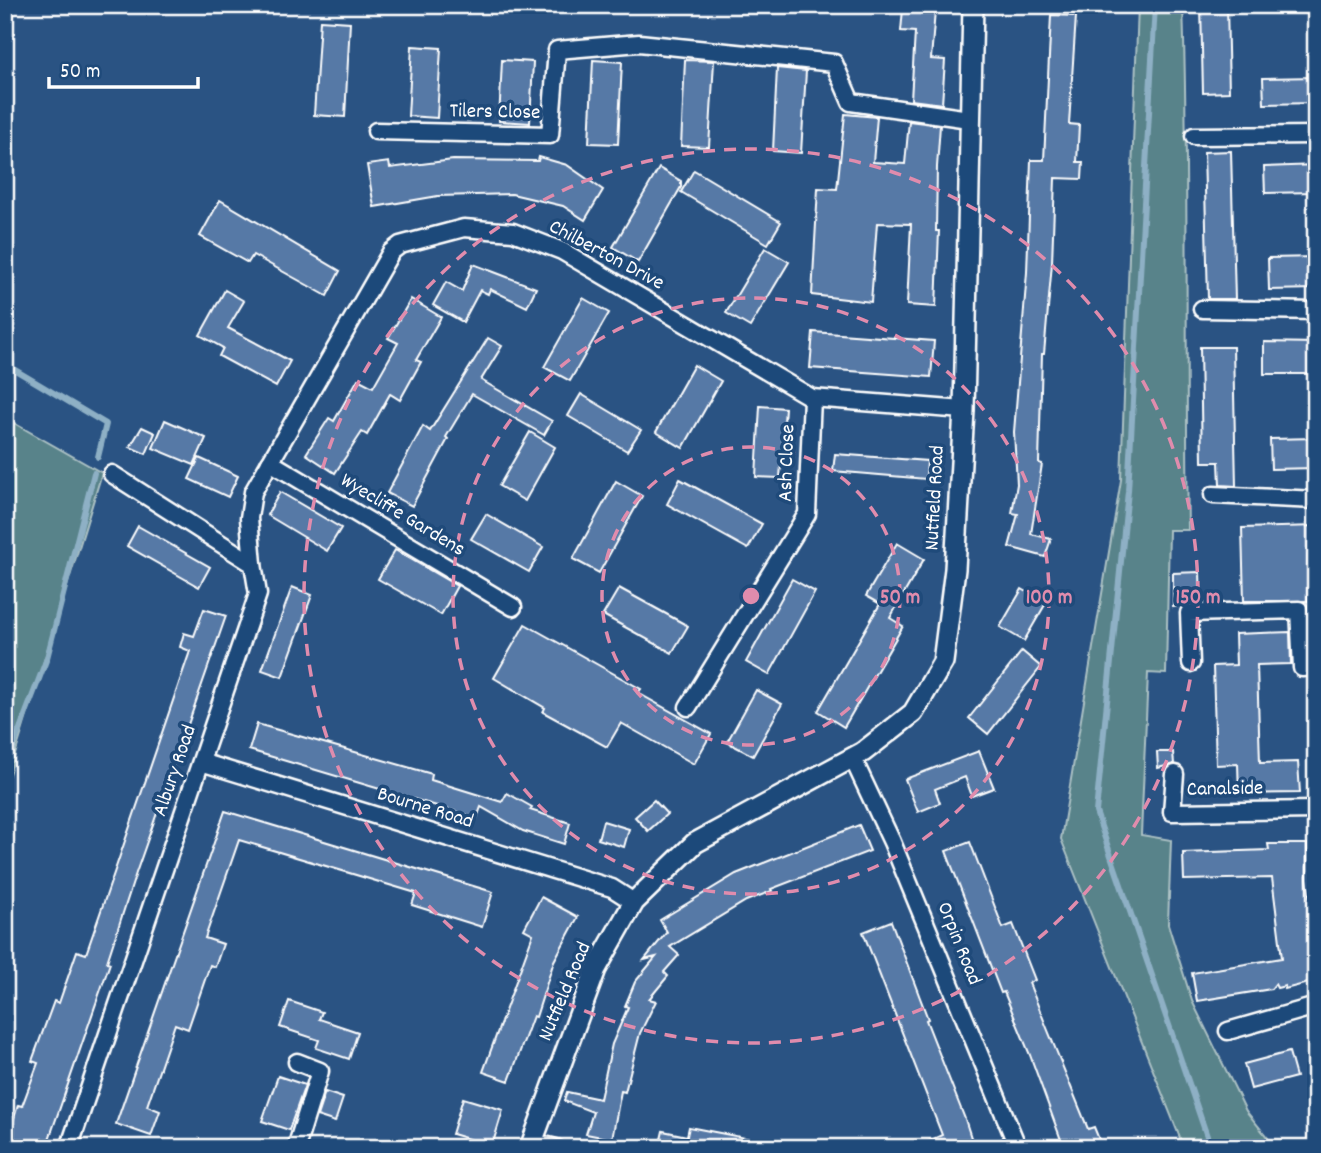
<svg xmlns="http://www.w3.org/2000/svg" width="1321" height="1153" viewBox="0 0 1321 1153" font-family="Dekko,sans-serif">
<style>
.green{fill:#58838a;stroke:#acc1c4;stroke-width:2}
.lines{fill:none;stroke-linecap:round;stroke-linejoin:round}
.stream{stroke:#8eb0c5;stroke-width:6}
.building{fill:#5779a6;stroke:#fff;stroke-width:2}
.minor-casing{stroke:#fff;stroke-width:21}
.tertiary-casing{stroke:#fff;stroke-width:24}
.minor{stroke:#1f4a7a;stroke-width:16}
.tertiary{stroke:#1f4a7a;stroke-width:19}
.ring{fill:none;stroke:#e08cad;stroke-width:3.5;stroke-dasharray:12 9}
.labels{text-anchor:middle;dominant-baseline:central;stroke-width:7;stroke-linejoin:round;paint-order:stroke}
.street-label{font-size:21px;fill:#fff;stroke:#1f4a7a}
.centre{fill:#e08cad;stroke:#1f4a7a;stroke-width:3.5}
.ring-label{font-size:21px;text-anchor:middle;font-weight:bold;fill:#e08cad;stroke:#1f4a7a;stroke-width:7;stroke-linejoin:round;paint-order:stroke}
</style>
<rect width="100%" height="100%" fill="#2a5383"/>
<filter id="ink" filterUnits="userSpaceOnUse"><feTurbulence type="fractalNoise" baseFrequency=".0143" numOctaves="2"/><feDisplacementMap in="SourceGraphic" scale="14" xChannelSelector="R" yChannelSelector="G"/><feConvolveMatrix kernelMatrix="1 2 1 2 8 2 1 2 1" color-interpolation-filters="sRGB"/></filter>
<g filter="url(#ink)">
<g class="green">
<path d="M1138 5H1183C1189 180 1185 355 1188 530H1169L1166 674 1148 673 1141 835 1171 840 1168 924 1192 1001 1246 1111 1276 1148H1184L1061 839 1121 480Z"/>
<polygon points="5,418 102,473 5,787"/>
</g>
<g class="lines">
<g class="stream">
<polyline points="1155,5 1128,491 1096,812 1211,1148"/>
<polyline points="5,364 106,424 98,457"/>
<polyline points="5,768 47,658 94,473"/>
</g>
</g>
<g class="building">
<polygon points="1201,5 1227,5 1229,92 1203,93"/>
<polygon points="903,9 935,11 931,59 945,60 942,104 911,100 915,32 901,31"/>
<polygon points="1051,15 1076,16 1069,124 1079,125 1077,162 1083,162 1082,179 1055,178 1052,263 1044,354 1042,354 1039,463 1042,464 1031,534 1051,539 1045,557 1009,547 1018,514 1012,513 1017,484 1014,432 1027,272 1031,160 1044,160"/>
<polygon points="320,20 350,22 345,117 314,115"/>
<polygon points="412,46 441,48 437,118 408,116"/>
<polygon points="502,60 533,62 530,123 499,121"/>
<polygon points="593,60 622,62 618,144 589,143"/>
<polygon points="685,60 714,61 709,147 681,146"/>
<polygon points="777,68 806,71 801,153 773,151"/>
<polygon points="1316,77 1316,103 1264,104 1263,78"/>
<polygon points="845,114 877,117 873,162 905,164 909,121 940,125 937,167 936,231 939,231 936,307 907,305 911,224 877,223 871,302 812,295 818,188 837,189"/>
<polygon points="1231,151 1235,299 1208,299 1204,152"/>
<polygon points="539,157 567,165 603,190 585,220 563,206 512,194 438,196 374,207 367,165 389,162 390,168 453,160 538,161"/>
<polygon points="1316,165 1316,192 1265,193 1264,167"/>
<polygon points="659,168 681,181 681,187 638,262 613,247"/>
<polygon points="694,170 781,222 768,244 681,192"/>
<polygon points="220,200 340,271 327,296 253,255 248,263 200,236"/>
<polygon points="765,248 789,262 750,327 726,313"/>
<polygon points="1316,257 1316,289 1269,290 1268,258"/>
<polygon points="473,264 536,288 527,307 490,289 488,294 480,290 463,322 433,305 446,282 462,291"/>
<polygon points="225,290 244,301 228,328 290,361 276,387 219,356 223,348 200,335"/>
<polygon points="583,298 609,313 570,381 544,367"/>
<polygon points="411,299 441,317 416,360 421,362 400,400 390,394 367,435 362,432 335,473 306,454 329,418 334,421 358,379 373,387 398,343 388,338"/>
<polygon points="813,332 934,341 931,377 810,368"/>
<polygon points="488,338 502,346 481,380 552,421 544,435 472,394 446,437 448,439 412,506 387,493 423,426 430,431"/>
<polygon points="1264,342 1316,343 1316,374 1264,374"/>
<polygon points="1200,347 1233,347 1236,486 1220,485 1219,462 1202,462"/>
<polygon points="694,365 721,381 683,448 656,432"/>
<polygon points="581,394 641,430 627,451 568,416"/>
<polygon points="760,406 785,408 780,478 756,477"/>
<polygon points="165,420 206,438 194,465 153,448"/>
<polygon points="142,427 155,433 146,454 130,447"/>
<polygon points="530,432 555,447 525,501 499,486"/>
<polygon points="1316,438 1316,468 1271,469 1270,439"/>
<polygon points="835,454 927,461 926,479 833,471"/>
<polygon points="199,458 238,476 228,497 189,479"/>
<polygon points="680,479 762,524 748,549 667,504"/>
<polygon points="616,481 642,496 599,573 573,559"/>
<polygon points="280,492 341,528 327,551 267,515"/>
<polygon points="486,514 543,547 529,572 471,539"/>
<polygon points="138,526 210,567 199,587 127,546"/>
<polygon points="1316,526 1316,554 1308,555 1308,601 1244,601 1242,528"/>
<polygon points="897,543 924,559 890,618 903,626 844,727 818,711 880,604 866,596"/>
<polygon points="395,550 457,586 441,615 378,579"/>
<polygon points="1200,572 1201,602 1173,607 1173,573"/>
<polygon points="792,579 815,592 769,675 746,662"/>
<polygon points="292,587 312,595 282,677 262,670"/>
<polygon points="619,588 688,626 672,653 603,615"/>
<polygon points="1022,589 1046,603 1024,641 1000,627"/>
<polygon points="204,609 226,616 136,873 107,962 110,963 46,1148 5,1148 18,1105 22,1106 38,1063 32,1061 54,1001 59,1003 77,951 86,954 114,873 190,651 180,647 184,633 194,636"/>
<polygon points="525,624 641,689 638,693 711,734 694,764 621,723 607,747 543,712 545,708 494,678"/>
<polygon points="1290,632 1291,664 1257,665 1260,763 1298,762 1300,793 1239,794 1238,764 1216,765 1213,666 1236,665 1235,634"/>
<polygon points="1022,651 1041,667 988,734 969,718"/>
<polygon points="756,690 782,704 753,756 727,742"/>
<polygon points="257,724 432,774 431,780 502,802 507,793 532,807 530,810 570,823 564,844 523,831 481,807 477,818 249,750"/>
<polygon points="979,751 994,788 972,796 965,777 935,789 940,803 918,812 905,779"/>
<polygon points="1157,752 1173,752 1174,764 1158,768"/>
<polygon points="654,800 667,814 648,831 635,817"/>
<polygon points="225,811 493,892 482,927 412,905 416,893 239,840 205,938 223,944 215,967 210,965 188,1029 175,1024 147,1106 160,1111 151,1136 116,1124"/>
<polygon points="603,821 629,829 624,847 598,839"/>
<polygon points="859,825 870,851 771,889 772,891 746,901 670,947 679,955 664,972 668,976 649,999 656,1001 640,1033 625,1092 621,1091 612,1139 586,1134 593,1112 564,1101 567,1092 600,1099 612,1044 628,1007 625,1006 635,982 656,957 644,960 667,932 660,920 736,874"/>
<polygon points="970,842 1003,928 1013,924 1035,980 1029,983 1047,1028 1088,1129 1094,1127 1101,1144 1092,1148 1064,1148 1030,1055 1004,992 1001,993 946,851"/>
<polygon points="1268,844 1307,844 1307,878 1316,951 1316,981 1285,989 1285,986 1277,988 1275,984 1271,989 1197,1001 1192,973 1282,958 1272,878 1184,880 1183,853 1269,850"/>
<polygon points="541,897 578,917 554,961 536,1017 533,1016 509,1081 483,1072 533,934 524,929"/>
<polygon points="891,921 928,1019 926,1020 965,1119 973,1144 963,1148 914,1148 942,1135 863,932"/>
<polygon points="289,1001 322,1012 319,1019 358,1032 349,1059 316,1048 319,1040 280,1027"/>
<polygon points="1289,1052 1296,1077 1251,1089 1244,1064"/>
<polygon points="278,1076 305,1085 289,1130 262,1121"/>
<polygon points="325,1092 343,1098 335,1122 317,1116"/>
<polygon points="463,1098 503,1110 492,1146 452,1134"/>
<polygon points="689,1127 756,1140 755,1148 659,1148 663,1131 687,1136"/>
</g>
<g class="lines">
<defs>
<g id="minor">
<polyline points="376,131 550,135 557,50 639,43 834,63 851,102 969,119"/>
<polyline points="1194,136 1316,135"/>
<polyline points="1202,309 1316,311"/>
<polyline points="270,462 513,607"/>
<polyline points="1213,495 1316,500"/>
<polyline points="253,564 249,518 253,492 391,252 400,245 464,228 513,232 562,251 812,398 964,410"/>
<polyline points="1191,663 1189,613 1299,610 1302,668 1316,667"/>
<polyline points="688,707 807,514 812,398"/>
<polyline points="853,759 892,842 1018,1148"/>
<polyline points="201,762 612,888 634,902"/>
<polyline points="1175,774 1172,812 1316,810"/>
<polyline points="1228,1031 1316,1006"/>
<polyline points="532,1142 556,1148"/>
<polyline points="69,1148 258,594 253,564 112,474"/>
<polyline points="296,1148 320,1071 297,1062"/>
</g>
<polyline id="tertiary" points="530,1148 596,969 634,902 695,843 863,752 913,713 943,662 955,569 964,410 973,5"/>
</defs>
<use href="#minor" class="minor-casing"/>
<use href="#tertiary" class="tertiary-casing"/>
<use href="#minor" class="minor"/>
<use href="#tertiary" class="tertiary"/>
</g>
</g>
<g class="ring">
<circle cx="751" cy="596" r="149"/>
<circle cx="751" cy="596" r="298"/>
<circle cx="751" cy="596" r="447"/>
</g>
<g class="labels">
<g class="street-label">
<text transform="translate(495 113) rotate(1)">Tilers Close</text>
<text transform="translate(606 256) rotate(28)">Chilberton Drive</text>
<text transform="translate(788 463) rotate(-88)">Ash Close</text>
<text transform="translate(936 498) rotate(-87)">Nutfield Road</text>
<text transform="translate(402 516) rotate(31)">Wyecliffe Gardens</text>
<text transform="translate(176 771) rotate(-71)">Albury Road</text>
<text transform="translate(1225 790) rotate(-1)">Canalside</text>
<text transform="translate(425 809) rotate(17)">Bourne Road</text>
<text transform="translate(958 944) rotate(68)">Orpin Road</text>
<text transform="translate(566 992) rotate(-67)">Nutfield Road</text>
</g>
</g>
<circle cx="751" cy="596" r="10" class="centre"/>
<g class="ring-label">
<text x="900" y="603">50 m</text>
<text x="1049" y="603">100 m</text>
<text x="1198" y="603">150 m</text>
</g>
<rect width="1321" height="1153" fill="none" stroke="#1f4a7a" stroke-width="28"/>
<rect x="14" y="14" width="1293" height="1125" fill="none" stroke="#fff" stroke-width="2.5" filter="url(#ink)"/>
<path d="M49 77v10h149v-10" fill="none" stroke="#ffffff" stroke-width="3.5"/>
<text x="60" y="77" font-size="21" fill="#ffffff" stroke="#1f4a7a" stroke-width="5" paint-order="stroke">50 m</text>
</svg>
